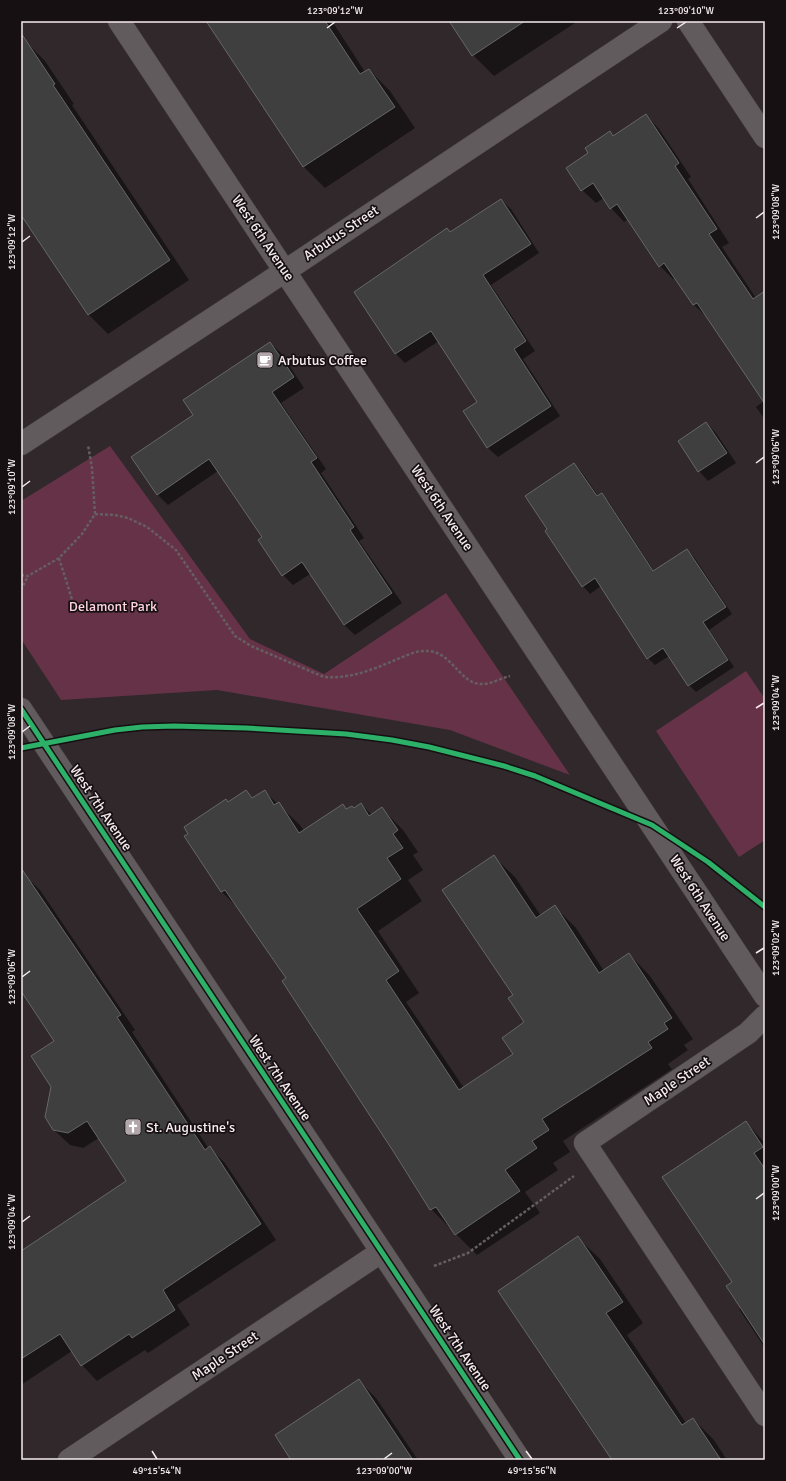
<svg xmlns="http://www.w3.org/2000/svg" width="786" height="1481" viewBox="0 0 786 1481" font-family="Signika,sans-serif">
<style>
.green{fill:#663247}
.shadow{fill:#0007}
.building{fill:#3f3f40;stroke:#666767}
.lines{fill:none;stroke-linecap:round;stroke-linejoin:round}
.minor-casing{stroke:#4c4648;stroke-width:23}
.path{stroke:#655f61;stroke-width:2.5;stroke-dasharray:3 2;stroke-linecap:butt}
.minor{stroke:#625b5e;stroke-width:22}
.cycleway-casing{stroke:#161012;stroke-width:8}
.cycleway{stroke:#2db169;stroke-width:5}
.ticks{fill:none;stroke:#f6ecef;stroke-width:1.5}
.labels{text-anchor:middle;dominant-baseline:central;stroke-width:3.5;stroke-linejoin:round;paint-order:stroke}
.street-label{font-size:14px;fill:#f6ecef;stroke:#161012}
.poi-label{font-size:14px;fill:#f6ecef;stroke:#161012;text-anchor:start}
.park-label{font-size:14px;fill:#fed1df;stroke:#161012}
.neatline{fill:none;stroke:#f6ecef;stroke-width:1.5}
.ticks-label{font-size:10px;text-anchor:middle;fill:#f6ecef}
</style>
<rect width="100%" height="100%" fill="#30282b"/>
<g class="green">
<polygon points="110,446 250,639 324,674 446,593 570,775 450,730 217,690 61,700 21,639 21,501"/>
<polygon points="746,671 765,699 765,840 739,857 656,731"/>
</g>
<g class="shadow">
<polygon points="207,21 332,21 365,72 369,70 390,91 415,128 325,188 304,167"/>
<polygon points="450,21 578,21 494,76 473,55"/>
<polygon points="25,41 45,61 74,104 72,105 189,280 108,334 88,314 21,213 21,44"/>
<polygon points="646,115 659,129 691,177 688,179 729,243 722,247 756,298 765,296 765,420 756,407 764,401 708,318 694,305 676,278 673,279 660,266 628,219 624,222 611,208 604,198 596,203 582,190 589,153 610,133 614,137"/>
<polygon points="501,200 511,209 539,253 491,285 535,351 523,359 560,416 498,457 488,448 465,411 479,402 439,341 405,363 396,354 355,292 451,233"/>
<polygon points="270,343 281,353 304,388 281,403 326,469 321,473 364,538 359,541 402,603 355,635 344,625 310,574 293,585 283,575 264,537 218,471 168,505 157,494 195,415"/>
<polygon points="706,423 716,433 736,463 708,481 699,471"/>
<polygon points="574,464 581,471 599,497 602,494 609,502 654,571 687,550 694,557 732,614 709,630 734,667 696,692 689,685 669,656 655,665 648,658 601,586 590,594 583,586 549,530"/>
<polygon points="246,791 253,798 264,791 300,825 304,831 342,805 347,810 354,809 361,804 372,815 382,809 403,830 418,852 413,855 423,870 408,880 422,901 378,931 419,993 406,1002 464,1088 514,1054 526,1022 514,995 493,856 515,877 541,916 555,907 576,928 604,971 629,954 650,976 693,1039 684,1045 688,1050 668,1064 672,1069 563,1141 570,1152 553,1163 558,1170 525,1192 540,1213 477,1255 431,1209 287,979 240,910 222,892 185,836 226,800 229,803"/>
<polygon points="24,875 40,890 135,1030 132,1032 209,1149 210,1148 225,1163 276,1240 177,1305 190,1325 148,1353 145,1350 97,1381 82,1365 72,1351 21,1385 21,1252 128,1182 99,1138 83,1148 70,1145 54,1130 52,1087 55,1041 21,989 21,877"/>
<polygon points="746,1122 765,1143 765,1348 739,1309 741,1308 733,1283"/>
<polygon points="578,1238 600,1259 643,1323 627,1335 686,1423 693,1419 714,1440 727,1460 613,1460"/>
<polygon points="359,1381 376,1398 418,1460 293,1460"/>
</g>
<g class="building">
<polygon points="206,21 325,21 360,74 369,69 395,107 303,167"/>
<polygon points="449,21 525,21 472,56"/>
<polygon points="21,33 55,84 53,85 170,260 88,315 21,215"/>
<polygon points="646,114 679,163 675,166 717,229 709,234 753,299 765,291 765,404 697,303 693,305 664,263 659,267 617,204 610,209 593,183 581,191 566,168 588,153 585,148 610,131 613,136"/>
<polygon points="501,199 531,244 483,275 526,341 514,349 551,406 487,448 463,411 477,402 431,331 395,354 354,292 447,228 450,232"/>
<polygon points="270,342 294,377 272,392 317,458 311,462 354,527 350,530 392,593 344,625 302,562 282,576 258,540 262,537 209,459 157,495 131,457 193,415 183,400"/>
<polygon points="706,422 727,453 698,472 678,441"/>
<polygon points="574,463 597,496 602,493 653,571 687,549 726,607 703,622 728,660 688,686 663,648 647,659 595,578 582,587 545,531 547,529 525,496"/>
<polygon points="246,790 252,798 265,790 274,805 279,802 299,833 343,804 346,809 352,806 354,808 361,803 369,816 382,807 398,830 393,834 403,848 387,858 401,879 357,909 399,971 386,980 459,1090 513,1054 502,1038 524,1022 508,998 513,995 442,890 494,855 536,918 555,905 599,973 629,953 672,1018 664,1023 668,1029 648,1042 652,1048 542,1119 549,1130 532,1141 537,1148 505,1170 520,1191 455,1235 436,1207 430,1210 395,1154 282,981 286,978 225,890 221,892 184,836 188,834 184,827 226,799 228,802"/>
<polygon points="21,868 121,1015 117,1017 205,1150 210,1146 261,1224 163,1290 175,1310 132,1338 129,1334 81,1366 60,1334 21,1359 21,1251 126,1181 87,1121 68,1133 53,1130 45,1117 51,1087 31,1056 54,1041 21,991"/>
<polygon points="746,1121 763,1147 754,1153 765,1169 765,1345 726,1286 732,1282 662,1177"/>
<polygon points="578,1236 623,1302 606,1313 682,1425 693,1418 721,1460 612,1460 498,1291"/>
<polygon points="359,1379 413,1460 291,1460 275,1435"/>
</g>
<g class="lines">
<defs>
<g id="minor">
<polyline points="119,21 765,996"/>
<polyline points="688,21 765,137"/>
<polyline points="21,444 255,291 661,21"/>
<polyline points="21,709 520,1460"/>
<polyline points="765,1016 748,1033 585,1143 765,1415"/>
<polyline points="69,1460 381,1252"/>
</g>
</defs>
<use href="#minor" class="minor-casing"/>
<g class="path">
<path d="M95 514 115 515 128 518 147 527 176 550 235 636 251 646 324 677C350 679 372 670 395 660 404 657 414 651 424 651 451 649 458 682 480 684 490 685 501 678 510 676"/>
<polyline points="59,558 75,609"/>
<polyline points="21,575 28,576 59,558 82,534 95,514 92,468 88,445"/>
<polyline points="21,590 28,576"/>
<polyline points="434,1266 468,1253 574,1176"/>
</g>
<use href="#minor" class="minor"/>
<defs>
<g id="cycleway">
<polyline points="21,709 520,1460"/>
<polyline points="21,748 115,730 142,727 174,726 246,728 346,734 392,740 429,747 504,766 535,776 652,825 708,862 765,907"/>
</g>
</defs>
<use href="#cycleway" class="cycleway-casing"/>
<use href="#cycleway" class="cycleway"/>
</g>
<path class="ticks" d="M327 28 335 22M677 28 686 22M756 218 764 212M22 242 30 236M756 463 764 457M22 487 30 481M756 708 764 703M22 732 30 726M756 953 764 948M22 977 30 971M756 1199 764 1193M22 1222 30 1216M152 1451 157 1459M526 1451 532 1459M384 1459 392 1453"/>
<defs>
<symbol id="cafe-square" viewBox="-11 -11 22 22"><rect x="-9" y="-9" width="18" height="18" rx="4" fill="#b1a7aa" stroke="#161012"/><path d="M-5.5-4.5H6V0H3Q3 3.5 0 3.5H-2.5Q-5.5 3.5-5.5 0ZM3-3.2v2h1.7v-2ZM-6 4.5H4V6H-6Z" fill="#fff"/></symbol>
<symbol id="church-square" viewBox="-11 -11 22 22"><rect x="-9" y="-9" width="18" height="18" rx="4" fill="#b1a7aa" stroke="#161012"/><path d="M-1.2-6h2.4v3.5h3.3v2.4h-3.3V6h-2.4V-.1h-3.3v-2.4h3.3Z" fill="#fff"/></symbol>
</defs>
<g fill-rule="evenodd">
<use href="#cafe-square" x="255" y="350" width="20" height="20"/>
<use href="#church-square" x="123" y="1117" width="20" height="20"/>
</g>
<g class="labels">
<g class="street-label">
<text transform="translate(341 233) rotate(-34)">Arbutus Street</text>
<text transform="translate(263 238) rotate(56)">West 6th Avenue</text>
<text transform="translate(442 508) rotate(56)">West 6th Avenue</text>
<text transform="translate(101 808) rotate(56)">West 7th Avenue</text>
<text transform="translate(700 898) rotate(57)">West 6th Avenue</text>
<text transform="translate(280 1078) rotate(56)">West 7th Avenue</text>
<text transform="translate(677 1081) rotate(-34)">Maple Street</text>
<text transform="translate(460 1348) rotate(56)">West 7th Avenue</text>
<text transform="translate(225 1356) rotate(-34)">Maple Street</text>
</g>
<g class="poi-label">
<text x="278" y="360">Arbutus Coffee</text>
<text x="146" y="1127">St. Augustine's</text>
</g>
<g class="park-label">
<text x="113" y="606">Delamont Park</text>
</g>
</g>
<rect width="786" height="1481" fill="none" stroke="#161012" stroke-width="44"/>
<rect x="22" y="22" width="742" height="1437" class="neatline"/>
<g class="ticks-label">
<text x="335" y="14">123°09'12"W</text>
<text x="686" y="14">123°09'10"W</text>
<text transform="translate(775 212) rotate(-90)" y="4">123°09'08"W</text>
<text transform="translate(11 242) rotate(-90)" y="4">123°09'12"W</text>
<text transform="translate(775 457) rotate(-90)" y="4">123°09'06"W</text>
<text transform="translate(11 487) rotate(-90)" y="4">123°09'10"W</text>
<text transform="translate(775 703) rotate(-90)" y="4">123°09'04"W</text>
<text transform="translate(11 732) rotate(-90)" y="4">123°09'08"W</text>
<text transform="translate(775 948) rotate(-90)" y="4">123°09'02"W</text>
<text transform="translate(11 977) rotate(-90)" y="4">123°09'06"W</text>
<text transform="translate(775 1193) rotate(-90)" y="4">123°09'00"W</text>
<text transform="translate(11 1222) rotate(-90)" y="4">123°09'04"W</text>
<text x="157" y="1474">49°15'54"N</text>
<text x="384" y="1474">123°09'00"W</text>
<text x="532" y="1474">49°15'56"N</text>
</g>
</svg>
